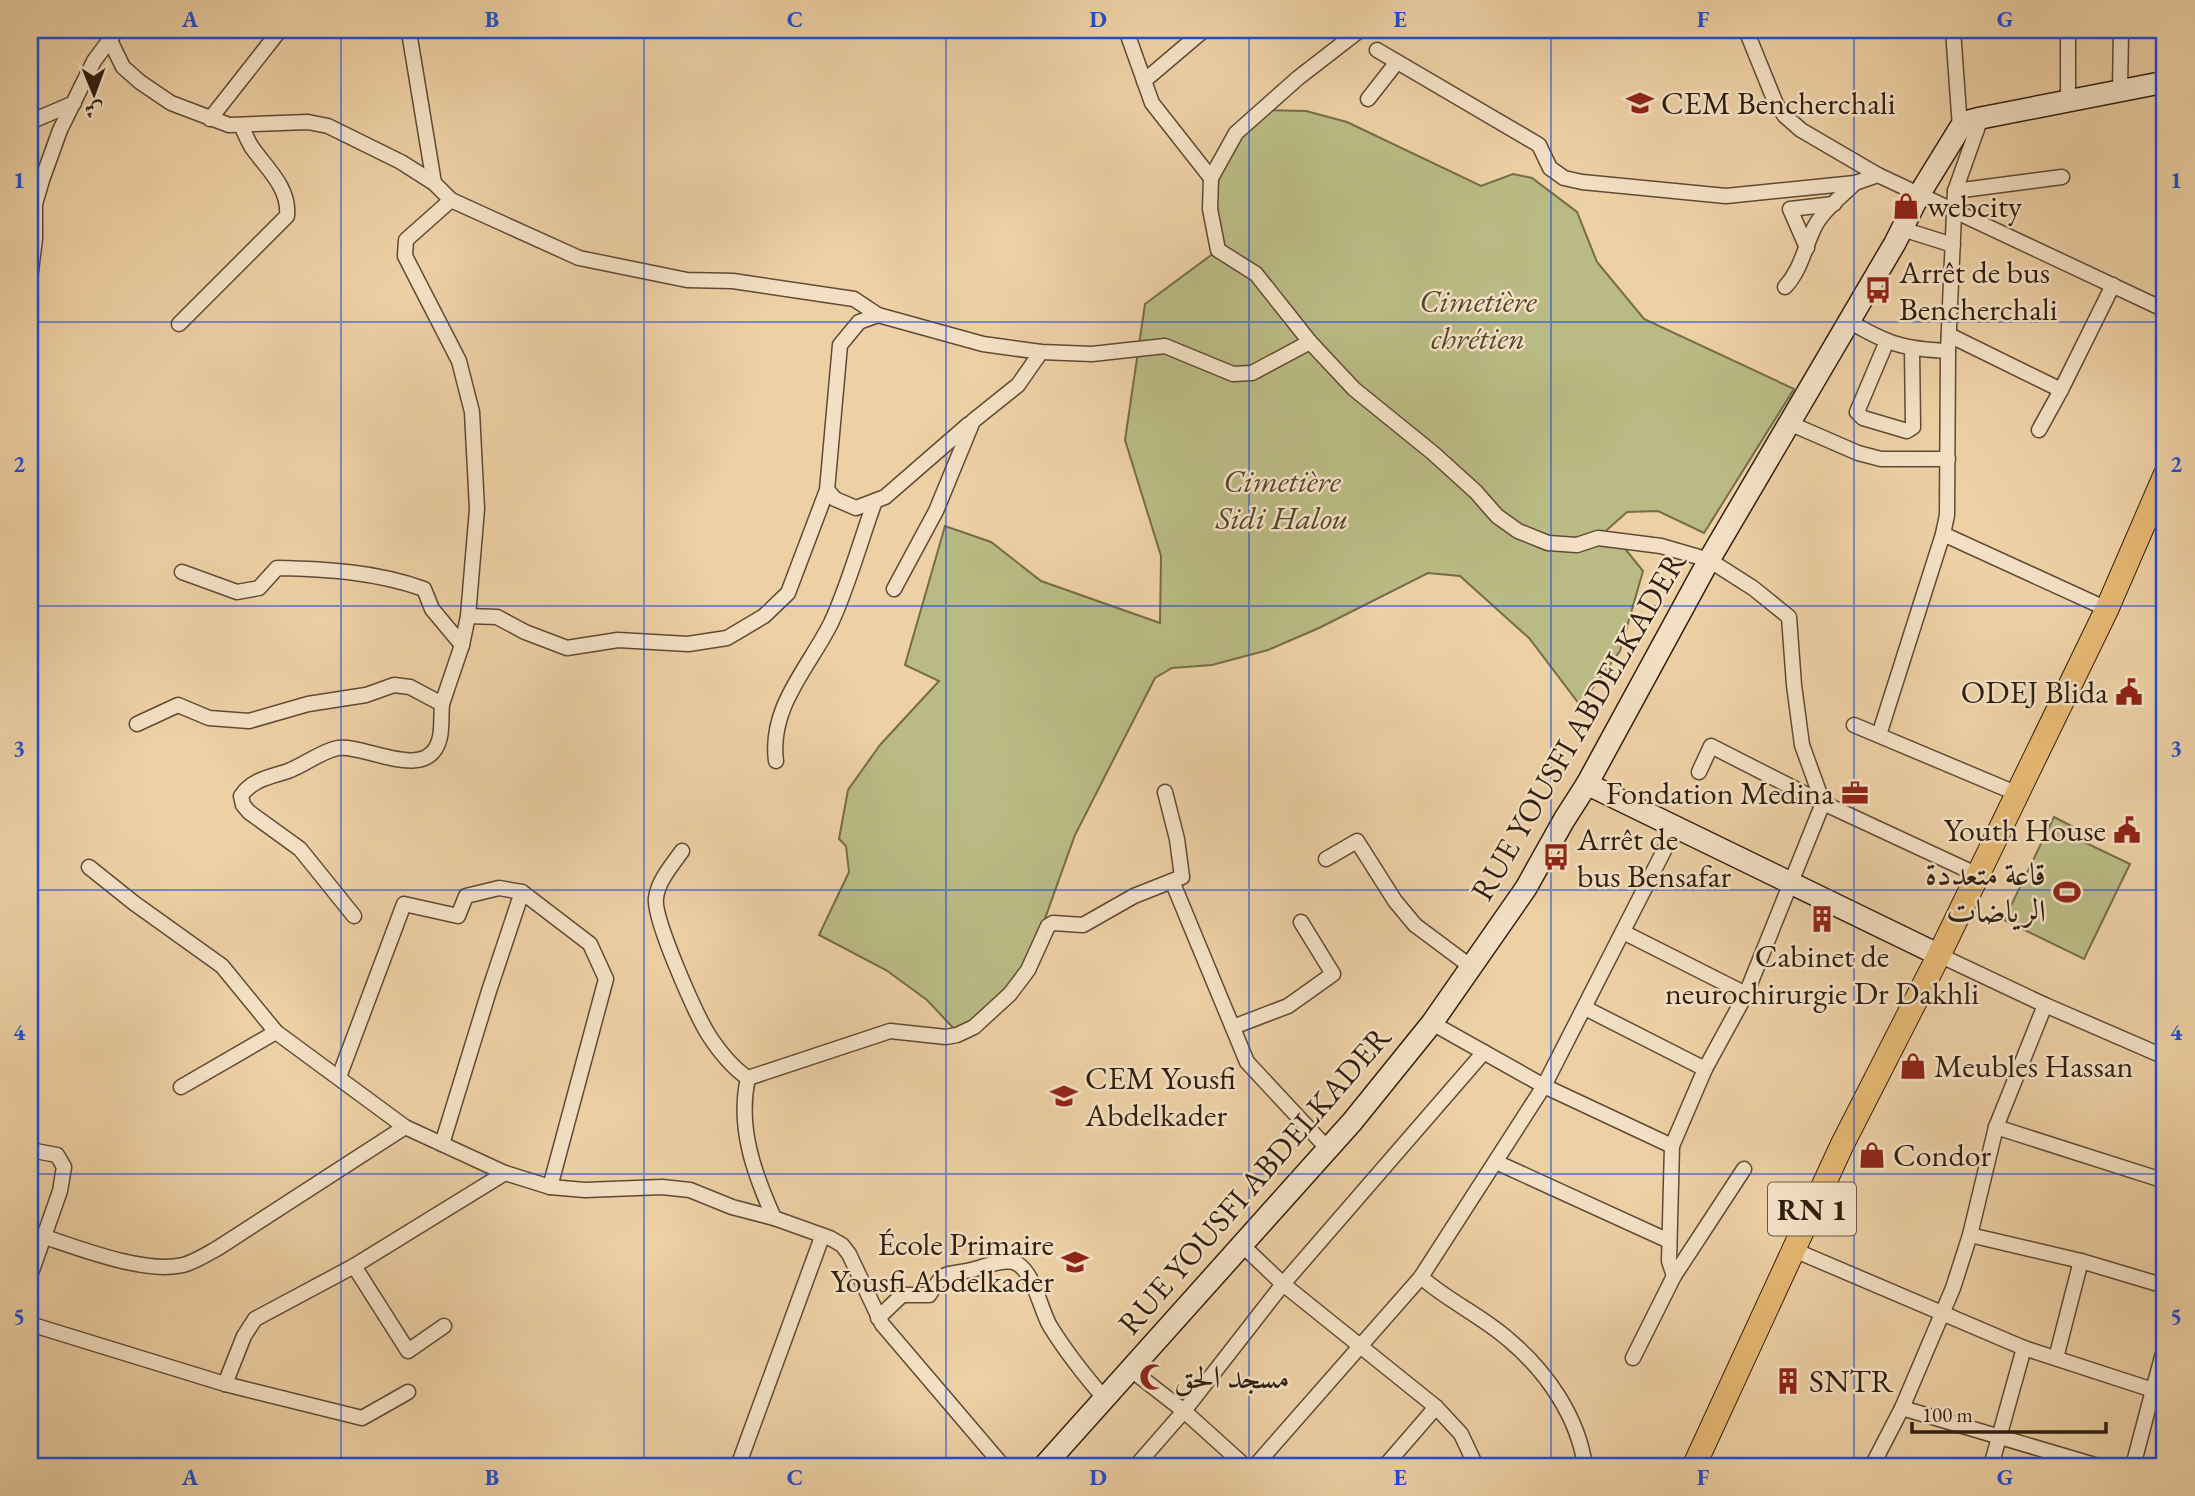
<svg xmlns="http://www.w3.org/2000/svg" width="2195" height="1496" viewBox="0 0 2195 1496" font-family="'EB Garamond',Amiri,serif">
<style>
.green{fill:#babb84;stroke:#756c4a;stroke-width:2}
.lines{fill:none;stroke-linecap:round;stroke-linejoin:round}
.street-casing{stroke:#5f4a35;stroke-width:17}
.secondary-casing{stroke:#301e10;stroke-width:24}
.primary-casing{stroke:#301e10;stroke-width:25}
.street{stroke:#f3e0c4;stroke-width:14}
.secondary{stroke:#f3e0c4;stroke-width:21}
.primary{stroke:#e6b872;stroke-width:23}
.grid{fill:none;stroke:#1d4ed8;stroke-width:2;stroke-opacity:0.55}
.labels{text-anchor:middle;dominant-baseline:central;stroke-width:5;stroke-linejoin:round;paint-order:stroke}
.shield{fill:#f3e0c4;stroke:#6a5846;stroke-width:2}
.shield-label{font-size:30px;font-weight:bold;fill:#301e10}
.poi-label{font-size:32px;fill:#301e10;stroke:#f3e0c4;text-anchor:start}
.park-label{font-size:32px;font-style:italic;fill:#52452d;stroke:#f3e0c4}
.street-label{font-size:32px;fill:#301e10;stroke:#f3e0c4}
.neatline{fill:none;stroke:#1d4ed8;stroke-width:2.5}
.grid-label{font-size:23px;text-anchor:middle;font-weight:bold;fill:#1d4ed8}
</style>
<rect width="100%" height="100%" fill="#edd0a4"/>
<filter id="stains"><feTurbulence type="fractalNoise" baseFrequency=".00286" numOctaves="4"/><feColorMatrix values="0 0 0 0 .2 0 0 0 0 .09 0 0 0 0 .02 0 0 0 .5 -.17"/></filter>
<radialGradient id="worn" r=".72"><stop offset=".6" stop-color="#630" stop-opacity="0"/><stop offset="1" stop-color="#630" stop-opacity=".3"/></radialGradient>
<g class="green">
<polygon points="1262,110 1306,111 1347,122 1481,186 1513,174 1532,178 1577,212 1597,262 1644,319 1794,389 1704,533 1658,511 1627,512 1599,537 1618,540 1643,571 1620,651 1580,705 1529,638 1460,576 1428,573 1319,628 1268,650 1212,665 1172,668 1155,678 1075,835 1043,924 1025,962 1008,988 982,1015 956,1031 927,1000 886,970 819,935 849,872 846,846 839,839 848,790 880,745 939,681 905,665 945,526 991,542 1041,581 1160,623 1161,556 1125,440 1145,304 1218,250 1211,178"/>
<polygon points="2054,817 2089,835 2086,843 2130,864 2084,959 2004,920"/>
</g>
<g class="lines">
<defs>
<g id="street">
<polyline points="105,30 123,67 140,82 171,103 229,125 308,122 328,126 401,162 434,183 451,200 579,258 687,280 733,281 854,299 878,315 983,344 1041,352 1092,354 1165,346 1233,374 1252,373 1310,342"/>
<polyline points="412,30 410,38 434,183"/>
<polyline points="1126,30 1152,103 1211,178"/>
<polyline points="1360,30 1298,78 1236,133 1211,178 1210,209 1218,250 1256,274 1310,342 1354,389 1433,453 1476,492 1497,516 1518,531 1548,543 1577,545 1598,538 1661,546 1709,560 1753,588 1789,617 1794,685 1802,745 1823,803 1746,994 1705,1069 1672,1146 1669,1261 1674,1276"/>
<polyline points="1746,30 1776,104 1785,116 1801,130 1878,175 2165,310"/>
<polyline points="1953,30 1960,128"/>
<polyline points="1377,50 1539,145 1550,168 1564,178 1582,182 1726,196 1855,183 1878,175"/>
<polyline points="1144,81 1204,30"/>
<polyline points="2120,90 2121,30"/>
<polyline points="1368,99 1397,62"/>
<polyline points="2068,99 2068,30"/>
<polyline points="210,119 280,30"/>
<polyline points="30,122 74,103"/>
<polyline points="1955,191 2062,177"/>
<polyline points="1902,229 1953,245"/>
<polyline points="1807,248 1790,209 1834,204"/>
<polyline points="30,279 35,239 35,204 42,180 60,130 94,61 117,30"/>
<path d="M1785 287C1801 270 1804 249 1814 228 1823 210 1841 197 1855 183"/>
<path d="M1849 321C1887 344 1904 349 1948 351"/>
<path d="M179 324 287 216C290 187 265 167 251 146 247 139 244 132 241 125"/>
<polyline points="1949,335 2061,390 2113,285"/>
<polyline points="1887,341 1857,412 1863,418 1907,431 1913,427 1912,349"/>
<polyline points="1789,423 1858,453 1881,459 1948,459"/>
<polyline points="2039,430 2061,390"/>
<polyline points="827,490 835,499 856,508 885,497 969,424"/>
<polyline points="1943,534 2107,609"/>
<path d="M182 572 237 592 259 588 277 568C327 569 377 572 424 589L432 609 462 645"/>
<polyline points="894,589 936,511 973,421 1018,385 1041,352"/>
<polyline points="468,616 497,617 525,632 567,648 618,640 688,644 727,638 764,616 788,593 827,490 840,345 859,322 878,315"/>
<polyline points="137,724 178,705 209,718 249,721 308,704 366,695 394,685 410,687 442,704 462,645 468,616 477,509 472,412 459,361 405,256 406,240 451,200"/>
<polyline points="1854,725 2018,794"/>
<polyline points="1879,735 1943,534 1947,515 1948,351 1955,191 1981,118"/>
<path d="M776 761C769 707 808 669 831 623 848 587 861 539 875 501"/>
<polyline points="1699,772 1711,746 1823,803 1978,875"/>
<path d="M682 851C672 865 658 881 656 898 653 919 696 1014 708 1034 719 1051 731 1067 748 1078"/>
<polyline points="1326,859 1357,841 1395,901 1415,925 1470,966"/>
<polyline points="89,867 134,903 222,966 276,1032 405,1127 505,1173 550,1187 585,1190 662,1187 690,1190 732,1207 774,1218 830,1238 842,1245 849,1254 882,1324 1003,1466"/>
<polyline points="1172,881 1247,1062 1327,1148"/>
<polyline points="522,892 590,944 606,979 550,1187"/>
<path d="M354 916 300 849 249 812 243 805 241 796C252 779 271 777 288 771 305 765 321 751 338 748 367 744 429 785 440 737 442 727 441 715 442 704"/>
<polyline points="1623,932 1746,994"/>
<polyline points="1939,955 2045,1005 2165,1057"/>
<polyline points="1585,1008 1705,1069"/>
<polyline points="1432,1023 1544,1086 1672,1146"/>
<polyline points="1233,1027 1288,1006 1333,974 1301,922"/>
<polyline points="339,1077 404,904 458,916 466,896 499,888 522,892 489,991 442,1144"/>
<polyline points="181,1087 276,1032"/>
<polyline points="1996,1127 2165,1181"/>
<polyline points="30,1150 57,1155 64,1167 60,1191 30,1276"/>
<polyline points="1496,1162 1669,1241"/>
<path d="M774 1218C754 1173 737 1127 748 1078L890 1031 946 1037 957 1035 974 1027 1010 994 1028 970 1048 926 1053 923 1083 925 1134 896 1182 877 1177 839 1165 792"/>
<polyline points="1970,1235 2081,1261 2165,1286"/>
<path d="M45 1237C81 1249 146 1274 183 1265 195 1262 207 1254 218 1248L405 1127"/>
<polyline points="1242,1245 1283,1284 1436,1407 1461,1434 1476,1466"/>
<polyline points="1794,1250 2024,1348 2153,1390 2133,1466"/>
<polyline points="354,1266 408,1351 444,1326"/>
<path d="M1421 1277C1448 1301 1482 1316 1509 1340 1547 1372 1578 1417 1585 1466"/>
<path d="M878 1318 902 1295H929C946 1269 943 1276 971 1270 984 1267 1000 1259 1013 1262 1033 1267 1040 1309 1050 1326 1066 1352 1085 1376 1105 1399"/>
<polyline points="30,1324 225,1384 362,1418 408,1392"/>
<polyline points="1633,1358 1674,1276 1744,1169"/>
<polyline points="2056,1358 2081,1261"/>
<polyline points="1130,1369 1184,1411 1245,1466"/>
<polyline points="225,1384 244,1336 255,1319 354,1266 505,1173"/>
<polyline points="2153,1390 2165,1346"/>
<polyline points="1902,1408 2098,1466"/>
<polyline points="738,1466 822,1237"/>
<polyline points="1136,1466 1184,1411 1283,1284 1484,1052"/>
<polyline points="1255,1466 1421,1277 1544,1086 1676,827"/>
<polyline points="1385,1466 1436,1407"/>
<polyline points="1872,1466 1902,1408 1953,1288 1970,1235 1996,1127 2045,1005"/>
<polyline points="1991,1466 2024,1348"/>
</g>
<g id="secondary">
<polyline points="1587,784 1939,955"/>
<polyline points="1044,1466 1352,1122 1432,1023 1526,888 1564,820 1587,784 1709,560 1895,243 1920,193 1960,128 1969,121 1981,118 2165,82"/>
</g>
<polyline id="primary" points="1694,1466 1842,1145 1939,955 2107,609 2165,475"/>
</defs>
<use href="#street" class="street-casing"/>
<use href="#secondary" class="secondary-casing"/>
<use href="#primary" class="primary-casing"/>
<use href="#street" class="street"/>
<use href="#secondary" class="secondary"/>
<use href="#primary" class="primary"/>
</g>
<path class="grid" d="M341 30V1466M644 30V1466M946 30V1466M1249 30V1466M1551 30V1466M1854 30V1466M30 322H2165M30 606H2165M30 890H2165M30 1174H2165"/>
<defs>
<symbol id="school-bare" viewBox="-9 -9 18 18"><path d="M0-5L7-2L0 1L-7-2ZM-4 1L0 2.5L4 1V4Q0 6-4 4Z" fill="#8f2418" stroke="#f3e0c4" stroke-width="2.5" paint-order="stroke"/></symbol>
<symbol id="shop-bare" viewBox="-9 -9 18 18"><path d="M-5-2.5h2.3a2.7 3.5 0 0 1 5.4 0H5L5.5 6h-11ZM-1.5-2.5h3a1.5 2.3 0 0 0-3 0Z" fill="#8f2418" stroke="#f3e0c4" stroke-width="2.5" paint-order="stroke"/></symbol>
<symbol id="bus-bare" viewBox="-9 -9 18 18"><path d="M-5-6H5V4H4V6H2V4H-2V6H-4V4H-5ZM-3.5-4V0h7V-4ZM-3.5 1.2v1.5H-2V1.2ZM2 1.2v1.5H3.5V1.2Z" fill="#8f2418" stroke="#f3e0c4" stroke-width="2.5" paint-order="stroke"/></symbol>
<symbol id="civic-bare" viewBox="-9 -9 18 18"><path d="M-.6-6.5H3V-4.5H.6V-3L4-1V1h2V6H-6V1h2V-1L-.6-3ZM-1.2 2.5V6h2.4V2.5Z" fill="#8f2418" stroke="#f3e0c4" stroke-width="2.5" paint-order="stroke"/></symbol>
<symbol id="office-bare" viewBox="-9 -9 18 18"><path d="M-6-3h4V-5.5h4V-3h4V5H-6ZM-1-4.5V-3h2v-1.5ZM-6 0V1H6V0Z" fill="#8f2418" stroke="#f3e0c4" stroke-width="2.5" paint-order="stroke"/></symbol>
<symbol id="stadium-bare" viewBox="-9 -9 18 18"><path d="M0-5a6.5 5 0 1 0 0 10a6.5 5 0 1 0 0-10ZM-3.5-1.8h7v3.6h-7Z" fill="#8f2418" stroke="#f3e0c4" stroke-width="2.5" paint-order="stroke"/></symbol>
<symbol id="building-bare" viewBox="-9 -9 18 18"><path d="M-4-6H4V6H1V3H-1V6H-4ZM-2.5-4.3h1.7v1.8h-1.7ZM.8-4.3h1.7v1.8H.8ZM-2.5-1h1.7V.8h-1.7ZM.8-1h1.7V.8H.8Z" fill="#8f2418" stroke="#f3e0c4" stroke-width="2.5" paint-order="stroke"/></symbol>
<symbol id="mosque-bare" viewBox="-9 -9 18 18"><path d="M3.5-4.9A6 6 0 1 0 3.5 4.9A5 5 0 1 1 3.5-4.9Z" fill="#8f2418" stroke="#f3e0c4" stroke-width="2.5" paint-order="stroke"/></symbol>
</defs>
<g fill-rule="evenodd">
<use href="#school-bare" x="1621" y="84" width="38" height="38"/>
<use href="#shop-bare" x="1887" y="187" width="38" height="38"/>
<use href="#bus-bare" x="1859" y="271" width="38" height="38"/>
<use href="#civic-bare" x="2110" y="673" width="38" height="38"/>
<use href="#office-bare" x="1836" y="774" width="38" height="38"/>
<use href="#civic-bare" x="2108" y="811" width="38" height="38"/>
<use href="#bus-bare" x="1537" y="838" width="38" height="38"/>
<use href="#stadium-bare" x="2048" y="873" width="38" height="38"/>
<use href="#building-bare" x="1803" y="900" width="38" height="38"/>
<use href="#shop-bare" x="1894" y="1047" width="38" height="38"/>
<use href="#school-bare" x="1045" y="1077" width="38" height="38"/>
<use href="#shop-bare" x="1853" y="1136" width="38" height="38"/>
<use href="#school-bare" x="1056" y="1243" width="38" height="38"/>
<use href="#mosque-bare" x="1134" y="1358" width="38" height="38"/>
<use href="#building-bare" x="1769" y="1362" width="38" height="38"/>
</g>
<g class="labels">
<rect class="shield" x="1768" y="1182.5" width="88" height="53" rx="5"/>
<g class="shield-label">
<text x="1812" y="1209">RN 1</text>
</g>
<g class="poi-label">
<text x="1661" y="103">CEM Bencherchali</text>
<text x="1927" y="206">webcity</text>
<text x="1899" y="272">Arrêt de bus<tspan x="1899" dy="37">Bencherchali</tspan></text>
<text x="2108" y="692" text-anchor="end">ODEJ Blida</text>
<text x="1834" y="793" text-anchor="end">Fondation Medina</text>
<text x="2106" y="830" text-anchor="end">Youth House</text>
<text x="1577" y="839">Arrêt de<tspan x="1577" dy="37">bus Bensafar</tspan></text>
<text x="2046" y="874" text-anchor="end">قاعة متعددة<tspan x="2046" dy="37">الرياضات</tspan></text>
<text x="1822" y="956" text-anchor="middle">Cabinet de<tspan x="1822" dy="37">neurochirurgie Dr Dakhli</tspan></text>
<text x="1934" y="1066">Meubles Hassan</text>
<text x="1085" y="1078">CEM Yousfi<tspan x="1085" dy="37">Abdelkader</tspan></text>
<text x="1893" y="1155">Condor</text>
<text x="1054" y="1244" text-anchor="end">École Primaire<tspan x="1054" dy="37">Yousfi Abdelkader</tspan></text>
<text x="1174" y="1377">مسجد الحق</text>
<text x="1809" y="1381">SNTR</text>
</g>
<g class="park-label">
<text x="1478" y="301">Cimetière<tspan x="1478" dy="37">chrétien</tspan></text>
<text x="1282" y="481">Cimetière<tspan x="1282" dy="37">Sidi Halou</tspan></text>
</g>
<g class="street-label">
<text transform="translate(1578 726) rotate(-60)">RUE YOUSFI ABDELKADER</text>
<text transform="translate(1254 1180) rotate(-49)">RUE YOUSFI ABDELKADER</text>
</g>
</g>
<rect width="2195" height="1496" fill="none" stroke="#edd0a4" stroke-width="77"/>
<g transform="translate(94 94) rotate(179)" stroke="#f3e0c4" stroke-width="5" paint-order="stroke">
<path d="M0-5L12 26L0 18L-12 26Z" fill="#301e10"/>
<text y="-10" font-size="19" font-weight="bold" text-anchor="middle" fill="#301e10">ش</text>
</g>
<path d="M1912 1422v10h194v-10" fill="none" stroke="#301e10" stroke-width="3.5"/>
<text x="1922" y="1422" font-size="21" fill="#301e10" stroke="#f3e0c4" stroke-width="5" paint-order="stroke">100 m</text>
<rect x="38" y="38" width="2118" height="1420" class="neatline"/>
<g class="grid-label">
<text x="190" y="27">A</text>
<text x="492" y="27">B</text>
<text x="795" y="27">C</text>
<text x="1098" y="27">D</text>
<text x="1400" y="27">E</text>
<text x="1703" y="27">F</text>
<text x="2005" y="27">G</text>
<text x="19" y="188">1</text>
<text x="2176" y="188">1</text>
<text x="19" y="472">2</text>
<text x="2176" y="472">2</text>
<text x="19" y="756">3</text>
<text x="2176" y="756">3</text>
<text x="19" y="1040">4</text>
<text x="2176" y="1040">4</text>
<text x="19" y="1324">5</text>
<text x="2176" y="1324">5</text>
<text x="190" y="1485">A</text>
<text x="492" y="1485">B</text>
<text x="795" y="1485">C</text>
<text x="1098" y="1485">D</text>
<text x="1400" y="1485">E</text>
<text x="1703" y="1485">F</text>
<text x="2005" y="1485">G</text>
</g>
<rect width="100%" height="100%" filter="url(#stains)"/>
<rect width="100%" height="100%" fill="url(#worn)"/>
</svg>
